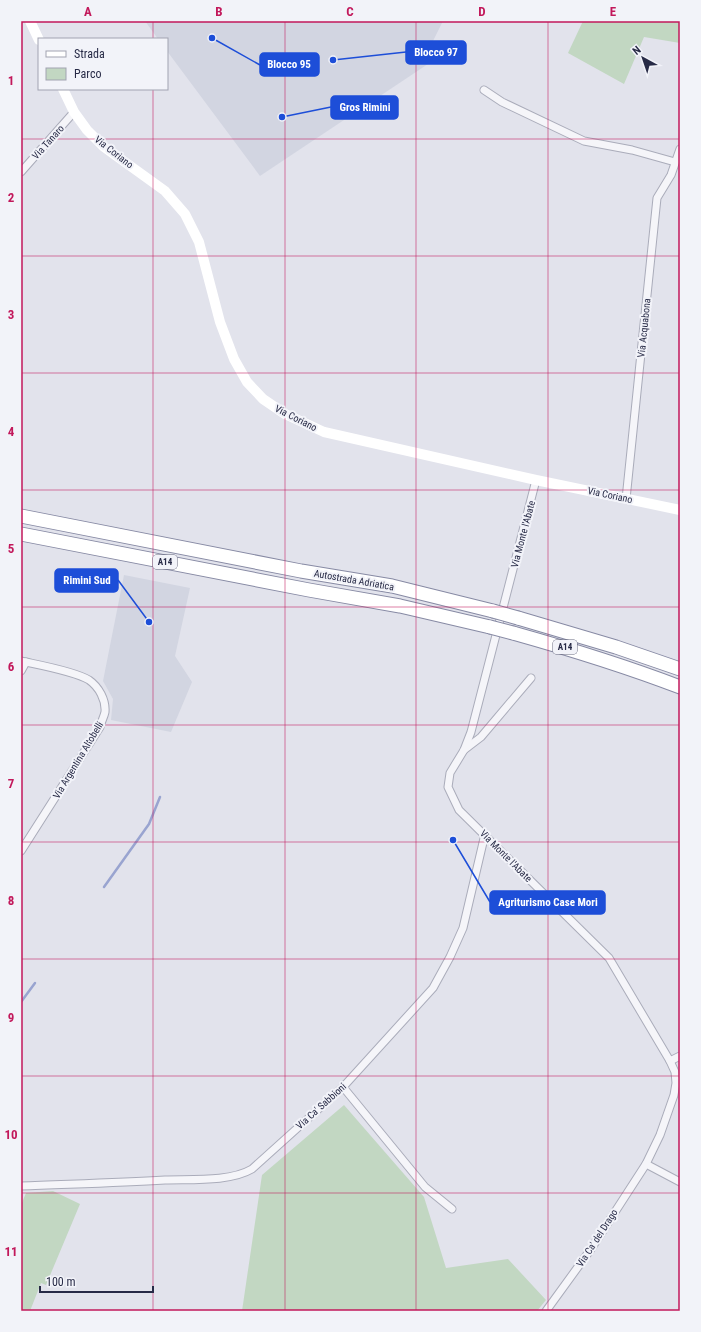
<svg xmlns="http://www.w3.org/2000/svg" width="701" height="1332" viewBox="0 0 701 1332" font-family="'Roboto Condensed',sans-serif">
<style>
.built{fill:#d2d5e1}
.green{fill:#c2d7c2}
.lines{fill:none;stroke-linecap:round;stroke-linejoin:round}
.stream{stroke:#99a4d0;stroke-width:2.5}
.street-casing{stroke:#aaacba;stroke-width:9}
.highway-casing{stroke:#878aa4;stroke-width:15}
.street{stroke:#f5f5f9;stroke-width:7}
.secondary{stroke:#fff;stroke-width:10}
.highway{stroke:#fff;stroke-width:13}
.highway-bridge-casing{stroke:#878aa4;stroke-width:15;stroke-linecap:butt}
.highway-bridge{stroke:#fff;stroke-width:13}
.grid{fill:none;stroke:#c2185b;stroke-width:1;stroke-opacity:0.55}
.labels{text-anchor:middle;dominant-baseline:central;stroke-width:4;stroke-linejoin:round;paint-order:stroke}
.shield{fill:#f2f3f9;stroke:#64667c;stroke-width:1}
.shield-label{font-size:9px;font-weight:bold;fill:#272a46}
.street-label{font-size:10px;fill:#272a46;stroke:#f2f3f9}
.leader{fill:none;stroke:#1d4ed8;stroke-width:1.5}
.callout-dot{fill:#1d4ed8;stroke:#f2f3f9;stroke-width:1.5}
.callout{fill:#1d4ed8;stroke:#1d4ed8;stroke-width:1.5}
.callout-label{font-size:11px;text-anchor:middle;font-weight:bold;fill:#fff}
.neatline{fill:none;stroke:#c2185b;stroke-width:1.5}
.grid-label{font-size:13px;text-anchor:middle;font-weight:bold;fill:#c2185b}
</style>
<rect width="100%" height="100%" fill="#e2e3ec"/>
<g class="built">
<polygon points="145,21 443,21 431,45 437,58 260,176 167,51 167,39 158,39"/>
<polygon points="124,575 190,588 175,656 192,682 171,732 111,720 113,699 103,681"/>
</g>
<g class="green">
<polygon points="583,21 680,21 680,43 644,37 624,84 568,53"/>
<polygon points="344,1105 424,1197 446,1268 508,1259 546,1300 537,1311 242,1311 262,1175"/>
<polygon points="53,1191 80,1204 46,1285 41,1283 30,1311 21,1311 21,1205 26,1193"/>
</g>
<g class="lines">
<g class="stream">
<polyline points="104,887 149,824 160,797"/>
<polyline points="21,1002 35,983"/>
</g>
<defs>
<g id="street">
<polyline points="484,90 502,102 584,141 632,150 675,162"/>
<polyline points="21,172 74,112"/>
<polyline points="536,480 471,732 464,750 450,773 448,787 459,810 609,958 670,1061 680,1056"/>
<polyline points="626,499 657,198 671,175 680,149"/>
<path d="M21 661C39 665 74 671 89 680 99 687 106 700 105 712 104 717 101 722 100 727L21 851"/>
<polyline points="21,671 26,662"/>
<polyline points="464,750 481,737 531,678"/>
<polyline points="343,1087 425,1187 452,1209"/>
<polyline points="646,1164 680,1182"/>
<path d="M21 1186C69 1184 117 1183 165 1180 191 1179 230 1182 252 1169L343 1087 433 988 450 957 463 928 485 834"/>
<polyline points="546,1311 591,1249 646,1164 660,1135 674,1095 676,1083 675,1072 670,1061"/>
</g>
<g id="highway">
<polyline points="21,516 301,571 392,586 493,611"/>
<polyline points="21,534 309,590 400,606 490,627"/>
<polyline points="518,618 616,647 680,669"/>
<path d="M513 633C570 649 625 666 680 687"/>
</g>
</defs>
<use href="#street" class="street-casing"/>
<use href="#highway" class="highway-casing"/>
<use href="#street" class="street"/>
<g class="secondary">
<polyline points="30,21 39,40"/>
<polyline points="63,89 74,112 87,130 104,147 165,191 185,214 199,242 220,322 234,359 247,382 263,399 285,414 324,432 536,480 680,510"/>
</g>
<use href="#highway" class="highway"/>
<defs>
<g id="highway-bridge">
<polyline points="493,611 518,618"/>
<polyline points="490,627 513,633"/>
</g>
</defs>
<use href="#highway-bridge" class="highway-bridge-casing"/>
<use href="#highway-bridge" class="highway-bridge"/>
</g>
<path class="grid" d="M153 21V39M285 21V1311M416 21V1311M548 21V1311M153 89V1311M21 139H680M21 256H680M21 373H680M21 490H680M21 607H680M21 725H680M21 842H680M21 959H680M21 1076H680M21 1193H680"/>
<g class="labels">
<g class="shield">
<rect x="153" y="555" width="24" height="14" rx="3"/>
<rect x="553" y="640" width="24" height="14" rx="3"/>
</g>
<g class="shield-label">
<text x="165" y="562">A14</text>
<text x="565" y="647">A14</text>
</g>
<g class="street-label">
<text transform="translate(48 142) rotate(-48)">Via Tanaro</text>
<text transform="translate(114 152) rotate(38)">Via Coriano</text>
<text transform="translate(644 328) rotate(-84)">Via Acquabona</text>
<text transform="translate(296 418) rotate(27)">Via Coriano</text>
<text transform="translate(610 495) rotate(12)">Via Coriano</text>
<text transform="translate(523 534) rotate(-75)">Via Monte l'Abate</text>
<text transform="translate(354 580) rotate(10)">Autostrada Adriatica</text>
<text transform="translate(78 760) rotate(-59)">Via Argentina Altobelli</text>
<text transform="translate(506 856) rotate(45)">Via Monte l'Abate</text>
<text transform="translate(321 1106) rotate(-42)">Via Ca' Sabbioni</text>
<text transform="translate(597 1238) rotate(-57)">Via Ca' del Drago</text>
</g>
</g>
<path class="leader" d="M333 60L406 52M212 38L260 65M282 117L331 107M149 622L118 580M453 840L490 902"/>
<g class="callout-dot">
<circle cx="333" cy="60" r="4"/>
<circle cx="212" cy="38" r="4"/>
<circle cx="282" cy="117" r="4"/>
<circle cx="149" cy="622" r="4"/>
<circle cx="453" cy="840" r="4"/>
</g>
<g class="callout">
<rect x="406" y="41" width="60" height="23" rx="4"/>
<rect x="260" y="53" width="59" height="23" rx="4"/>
<rect x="331" y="96" width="67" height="23" rx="4"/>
<rect x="55" y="569" width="63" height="23" rx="4"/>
<rect x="490" y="891" width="115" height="23" rx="4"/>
</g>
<g class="callout-label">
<text x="436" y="56">Blocco 97</text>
<text x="289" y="68">Blocco 95</text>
<text x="365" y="111">Gros Rimini</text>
<text x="87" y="584">Rimini Sud</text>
<text x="548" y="906">Agriturismo Case Mori</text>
</g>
<rect width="701" height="1332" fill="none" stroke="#f2f3f9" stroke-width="44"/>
<rect x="38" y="38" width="130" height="52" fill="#f2f3f9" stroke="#a1a3b1"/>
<rect x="46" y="51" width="20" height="6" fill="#ffffff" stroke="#a1a3b1"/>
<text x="74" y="58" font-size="12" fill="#272a46">Strada</text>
<rect x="46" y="68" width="20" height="12" fill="#c2d7c2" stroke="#a1a3b1"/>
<text x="74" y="78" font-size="12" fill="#272a46">Parco</text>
<g transform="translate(643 58) rotate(320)" stroke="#f2f3f9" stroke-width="3" paint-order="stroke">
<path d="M0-3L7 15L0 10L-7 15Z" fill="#272a46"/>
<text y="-6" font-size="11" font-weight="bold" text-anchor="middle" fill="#272a46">N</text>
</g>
<path d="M40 1286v6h113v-6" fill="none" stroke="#272a46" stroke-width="2"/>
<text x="46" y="1286" font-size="12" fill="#272a46" stroke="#f2f3f9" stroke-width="3" paint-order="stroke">100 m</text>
<rect x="22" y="22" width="657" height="1288" class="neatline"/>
<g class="grid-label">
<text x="88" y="16">A</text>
<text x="219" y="16">B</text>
<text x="350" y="16">C</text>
<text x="482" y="16">D</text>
<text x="613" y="16">E</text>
<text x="11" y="85">1</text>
<text x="11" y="202">2</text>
<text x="11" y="319">3</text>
<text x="11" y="436">4</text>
<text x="11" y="553">5</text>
<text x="11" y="671">6</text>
<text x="11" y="788">7</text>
<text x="11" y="905">8</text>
<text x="11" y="1022">9</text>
<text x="11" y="1139">10</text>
<text x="11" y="1256">11</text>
</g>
</svg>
